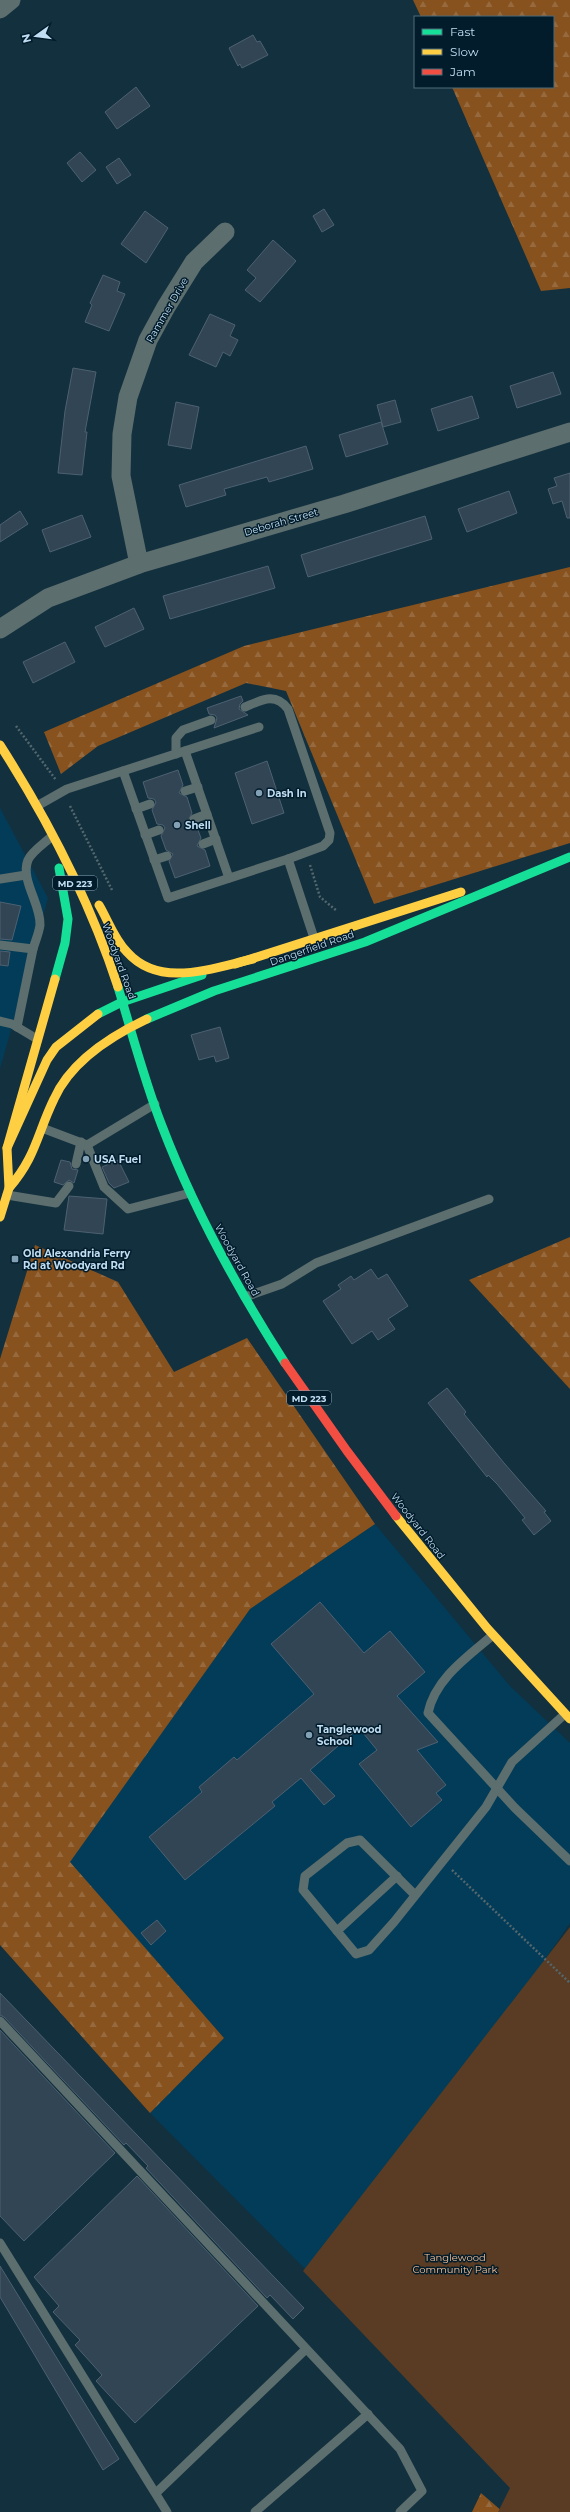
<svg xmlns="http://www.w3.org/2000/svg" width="570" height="2512" viewBox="0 0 570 2512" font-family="Montserrat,sans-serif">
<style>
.built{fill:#033c58}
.forest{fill:url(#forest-firs)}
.park{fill:#593c23}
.building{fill:#324555;stroke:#4d6171}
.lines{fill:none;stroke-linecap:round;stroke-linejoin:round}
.path{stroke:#54676d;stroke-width:2.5;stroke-dasharray:2 2;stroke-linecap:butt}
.lane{stroke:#5c6e6d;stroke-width:9}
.street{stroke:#5c6e6d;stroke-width:19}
.fast{stroke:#16e098;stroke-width:9}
.slow{stroke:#ffcf43;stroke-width:9}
.jam{stroke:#f24e42;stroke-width:9}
.poi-dot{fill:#83a1b4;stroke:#031c2b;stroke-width:1.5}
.labels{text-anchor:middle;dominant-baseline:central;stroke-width:3;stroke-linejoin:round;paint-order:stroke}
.shield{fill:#031c2b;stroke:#87a4b7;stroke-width:1}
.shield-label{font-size:9px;font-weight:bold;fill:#c0def3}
.street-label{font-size:10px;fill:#c0def3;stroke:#031c2b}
.poi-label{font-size:10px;font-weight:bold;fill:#c0def3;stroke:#031c2b;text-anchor:start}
.park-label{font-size:10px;fill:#fbc297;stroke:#031c2b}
</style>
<defs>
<pattern id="forest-firs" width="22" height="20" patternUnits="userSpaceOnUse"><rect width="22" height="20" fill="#87521d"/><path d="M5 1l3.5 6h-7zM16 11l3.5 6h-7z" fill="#966a3e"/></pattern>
</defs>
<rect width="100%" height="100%" fill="#13303f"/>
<g class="built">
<polygon points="0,808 48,898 0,1069"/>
<polygon points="375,1524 510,1686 570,1743 570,1923 322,2286 150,2113 224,2038 69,1862 250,1609"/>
</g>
<g class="forest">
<polygon points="413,0 570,0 570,288 541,291 452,87 553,87 553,17 421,17"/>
<polygon points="570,567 570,843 374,904 286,691 246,683 98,746 61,774 44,732 244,646"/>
<polygon points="570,1237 570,1389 469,1280"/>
<polygon points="35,1245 118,1282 174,1372 247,1338 375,1524 250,1609 70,1862 224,2038 150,2113 0,1945 0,1359"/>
<polygon points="481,2493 503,2512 472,2512"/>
</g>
<polygon class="park" points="570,1927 570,2512 498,2512 510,2488 303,2271"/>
<g class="building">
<polygon points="253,35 257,42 260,41 268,55 242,68 240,64 238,66 229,48"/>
<polygon points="136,87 150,106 117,129 105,112"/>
<polygon points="80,152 96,170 82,182 67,163"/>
<polygon points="119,158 131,175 117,184 106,167"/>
<polygon points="324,209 334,225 322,232 313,216"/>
<polygon points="145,211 168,228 146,263 121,244"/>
<polygon points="273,240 296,261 260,302 245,290 256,278 247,270"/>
<polygon points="103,275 120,282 117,291 125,294 109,331 85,322 92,305 90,303"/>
<polygon points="210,314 235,325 230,336 238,340 230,356 223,352 216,367 189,355"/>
<polygon points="73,368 96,372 85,432 87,432 82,475 58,473 65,411"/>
<polygon points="553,372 561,394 517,408 510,386"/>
<polygon points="472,396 479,418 438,431 431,409"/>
<polygon points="395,400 401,422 383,427 377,405"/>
<polygon points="176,402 199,407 191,449 168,445"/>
<polygon points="381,422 388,444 346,457 339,435"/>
<polygon points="306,446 313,469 269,482 267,477 224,489 226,495 186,507 179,485"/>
<polygon points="570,473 570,518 567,518 562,501 553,504 548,489 557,486 554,478"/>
<polygon points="509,491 517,513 467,532 458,509"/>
<polygon points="20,511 28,524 0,542 0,525"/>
<polygon points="82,515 91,537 50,552 42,530"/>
<polygon points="425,516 432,539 308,577 301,555"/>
<polygon points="268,566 275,588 170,619 163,596"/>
<polygon points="134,608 144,629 105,647 95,627"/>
<polygon points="65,642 75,662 33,683 23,662"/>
<polygon points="241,696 243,701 240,704 239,709 248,715 214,728 217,718 215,715 209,714 207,708"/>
<polygon points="267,761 284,813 252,824 235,773"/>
<polygon points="178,770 183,785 179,793 187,797 192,813 188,821 191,824 196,825 201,838 197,846 205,850 210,866 175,878 169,861 173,854 166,850 161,836 165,828 163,825 157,824 152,810 156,802 154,799 148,798 143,782"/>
<polygon points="0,902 21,906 12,940 0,939"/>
<polygon points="0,951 10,952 8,966 0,965"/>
<polygon points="220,1027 229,1058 216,1062 214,1056 199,1060 191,1035"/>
<polygon points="61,1160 70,1162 72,1169 78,1170 74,1183 69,1180 63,1185 54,1182"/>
<polygon points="118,1160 129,1182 114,1188 109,1183 102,1167"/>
<polygon points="69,1196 107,1199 103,1234 64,1230"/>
<polygon points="371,1269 378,1279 387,1274 408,1306 388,1319 395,1329 378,1340 372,1331 352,1344 323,1301 341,1289 338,1285 351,1276 354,1280"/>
<polygon points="447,1388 466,1412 464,1414 504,1463 546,1511 544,1512 551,1521 534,1535 522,1520 525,1518 497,1484 488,1475 487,1477 428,1403"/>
<polygon points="320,1602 364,1653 390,1631 425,1672 397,1696 438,1742 417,1750 446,1785 436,1793 442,1800 411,1827 359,1764 377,1750 359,1728 310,1770 335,1796 324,1805 301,1778 272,1802 275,1806 185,1880 149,1837 202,1792 199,1787 234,1757 237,1760 314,1694 271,1644"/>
<polygon points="157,1920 166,1931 151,1945 141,1933"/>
<polygon points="0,1993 304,2308 293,2319 270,2295 267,2298 146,2168 148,2166 126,2143 124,2145 4,2017 0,2015"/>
<polygon points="0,2030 115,2153 24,2241 0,2216"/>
<polygon points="137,2176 258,2306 135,2423 96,2381 102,2375 75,2345 80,2340 53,2312 59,2306 34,2277"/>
<polygon points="0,2266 119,2459 103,2470 0,2297"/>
</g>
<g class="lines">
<g class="path">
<polyline points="16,726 56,780"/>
<polyline points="70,806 112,890"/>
<polyline points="310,865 320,897 337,911"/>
<polyline points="452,1870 570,1983"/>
</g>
<g class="lane">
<path d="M245 707C262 700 275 692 288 709L330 833 329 840 323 846 288 859"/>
<polyline points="185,751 229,878"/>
<polyline points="176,754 176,738 183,730 211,720"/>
<polyline points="123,771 168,898 288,859 314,938"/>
<polyline points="185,791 198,787"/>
<polyline points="37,806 67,789 259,727"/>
<polyline points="136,809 150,804"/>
<polyline points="194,819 207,814"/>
<polyline points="145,835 159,830"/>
<polyline points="203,844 216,839"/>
<polyline points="154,860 167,856"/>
<polyline points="0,879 26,875"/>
<polyline points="0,945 33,949 17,1027"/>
<path d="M33 949C35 942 39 933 40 925 41 904 20 880 28 860 32 851 45 843 52 836"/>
<polyline points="0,1021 12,1024 37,1039"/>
<polyline points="42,1128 87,1145 104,1187 128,1209 190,1193"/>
<polyline points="87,1145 155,1104"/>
<polyline points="76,1164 81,1142"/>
<polyline points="7,1195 56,1203 69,1186"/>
<polyline points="245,1297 282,1284 316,1263 489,1199"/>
<path d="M493 1635C467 1657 435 1679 428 1713L515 1808 570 1861"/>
<polyline points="415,1895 360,1840 347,1843 305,1876 303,1890 356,1954 369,1950 394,1922 486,1807 512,1762 565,1714"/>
<polyline points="337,1931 397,1876"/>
<polyline points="0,2021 400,2449 422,2491 400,2512"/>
<polyline points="0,2243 167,2512"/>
<polyline points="156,2493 306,2349"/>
<polyline points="255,2512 368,2414"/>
</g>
<g class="street">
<polyline points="0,9 11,0"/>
<polyline points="139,564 121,476 122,434 128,397 148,340 166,307 194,262 225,232"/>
<polyline points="0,629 48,598 139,564 344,504 570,432"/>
</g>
<g class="fast">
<polyline points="55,979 65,943 68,919 59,868"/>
<path d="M118 987C132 1033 144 1080 162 1126 194 1210 237 1288 285 1363"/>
<polyline points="98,1014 122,1002 202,975"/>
<polyline points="147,1019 214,991 365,942 570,857"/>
</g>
<g class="slow">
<path d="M0 745C48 820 90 901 118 987"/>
<path d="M99 905C108 920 114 939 127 952 160 989 212 968 253 959"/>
<polyline points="235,964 461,892"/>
<polyline points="7,1148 55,979"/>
<path d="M9 1188C36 1157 37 1134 54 1099 71 1061 111 1036 147 1019"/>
<polyline points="0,1217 9,1188 7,1148 47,1060 56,1047 98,1014"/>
<polyline points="396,1516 487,1628 570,1719"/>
</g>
<polyline class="jam" points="285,1363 347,1451 396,1516"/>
</g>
<g class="poi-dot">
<circle cx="259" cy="793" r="4"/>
<circle cx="177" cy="825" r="4"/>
<circle cx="86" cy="1159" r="4"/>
<rect x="11" y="1255" width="8" height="8" rx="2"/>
<circle cx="309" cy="1735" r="4"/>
</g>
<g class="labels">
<g class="shield">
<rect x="53" y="876" width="44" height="14" rx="3"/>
<rect x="287" y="1391" width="44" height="14" rx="3"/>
</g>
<g class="shield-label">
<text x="75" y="883">MD 223</text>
<text x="309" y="1398">MD 223</text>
</g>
<g class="street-label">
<text transform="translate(167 310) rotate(-60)">Rammer Drive</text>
<text transform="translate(281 522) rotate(-16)">Deborah Street</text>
<text transform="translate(312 948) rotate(-19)">Dangerfield Road</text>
<text transform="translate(119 961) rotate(70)">Woodyard Road</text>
<text transform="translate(237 1260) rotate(61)">Woodyard Road</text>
<text transform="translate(418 1526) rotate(52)">Woodyard Road</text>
</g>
<g class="poi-label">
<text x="267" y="793">Dash In</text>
<text x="185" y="825">Shell</text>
<text x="94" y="1159">USA Fuel</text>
<text x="23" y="1253">Old Alexandria Ferry<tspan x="23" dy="12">Rd at Woodyard Rd</tspan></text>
<text x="317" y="1729">Tanglewood<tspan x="317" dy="12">School</tspan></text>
</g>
<g class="park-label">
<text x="455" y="2257">Tanglewood<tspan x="455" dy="12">Community Park</tspan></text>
</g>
</g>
<rect x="414" y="16" width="140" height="72" fill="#031c2b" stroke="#4f6a7b"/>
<rect x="422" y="29" width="20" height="6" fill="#16e098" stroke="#4f6a7b"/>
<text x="450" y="36" font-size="12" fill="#c0def3">Fast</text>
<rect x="422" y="49" width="20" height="6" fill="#ffcf43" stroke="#4f6a7b"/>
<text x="450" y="56" font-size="12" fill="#c0def3">Slow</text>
<rect x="422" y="69" width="20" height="6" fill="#f24e42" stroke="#4f6a7b"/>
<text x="450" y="76" font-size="12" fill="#c0def3">Jam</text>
<g transform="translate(36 36) rotate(256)" stroke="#031c2b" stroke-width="3" paint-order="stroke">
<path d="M0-3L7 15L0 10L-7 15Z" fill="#c0def3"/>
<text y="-6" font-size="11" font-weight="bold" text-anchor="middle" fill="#c0def3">N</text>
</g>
</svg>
